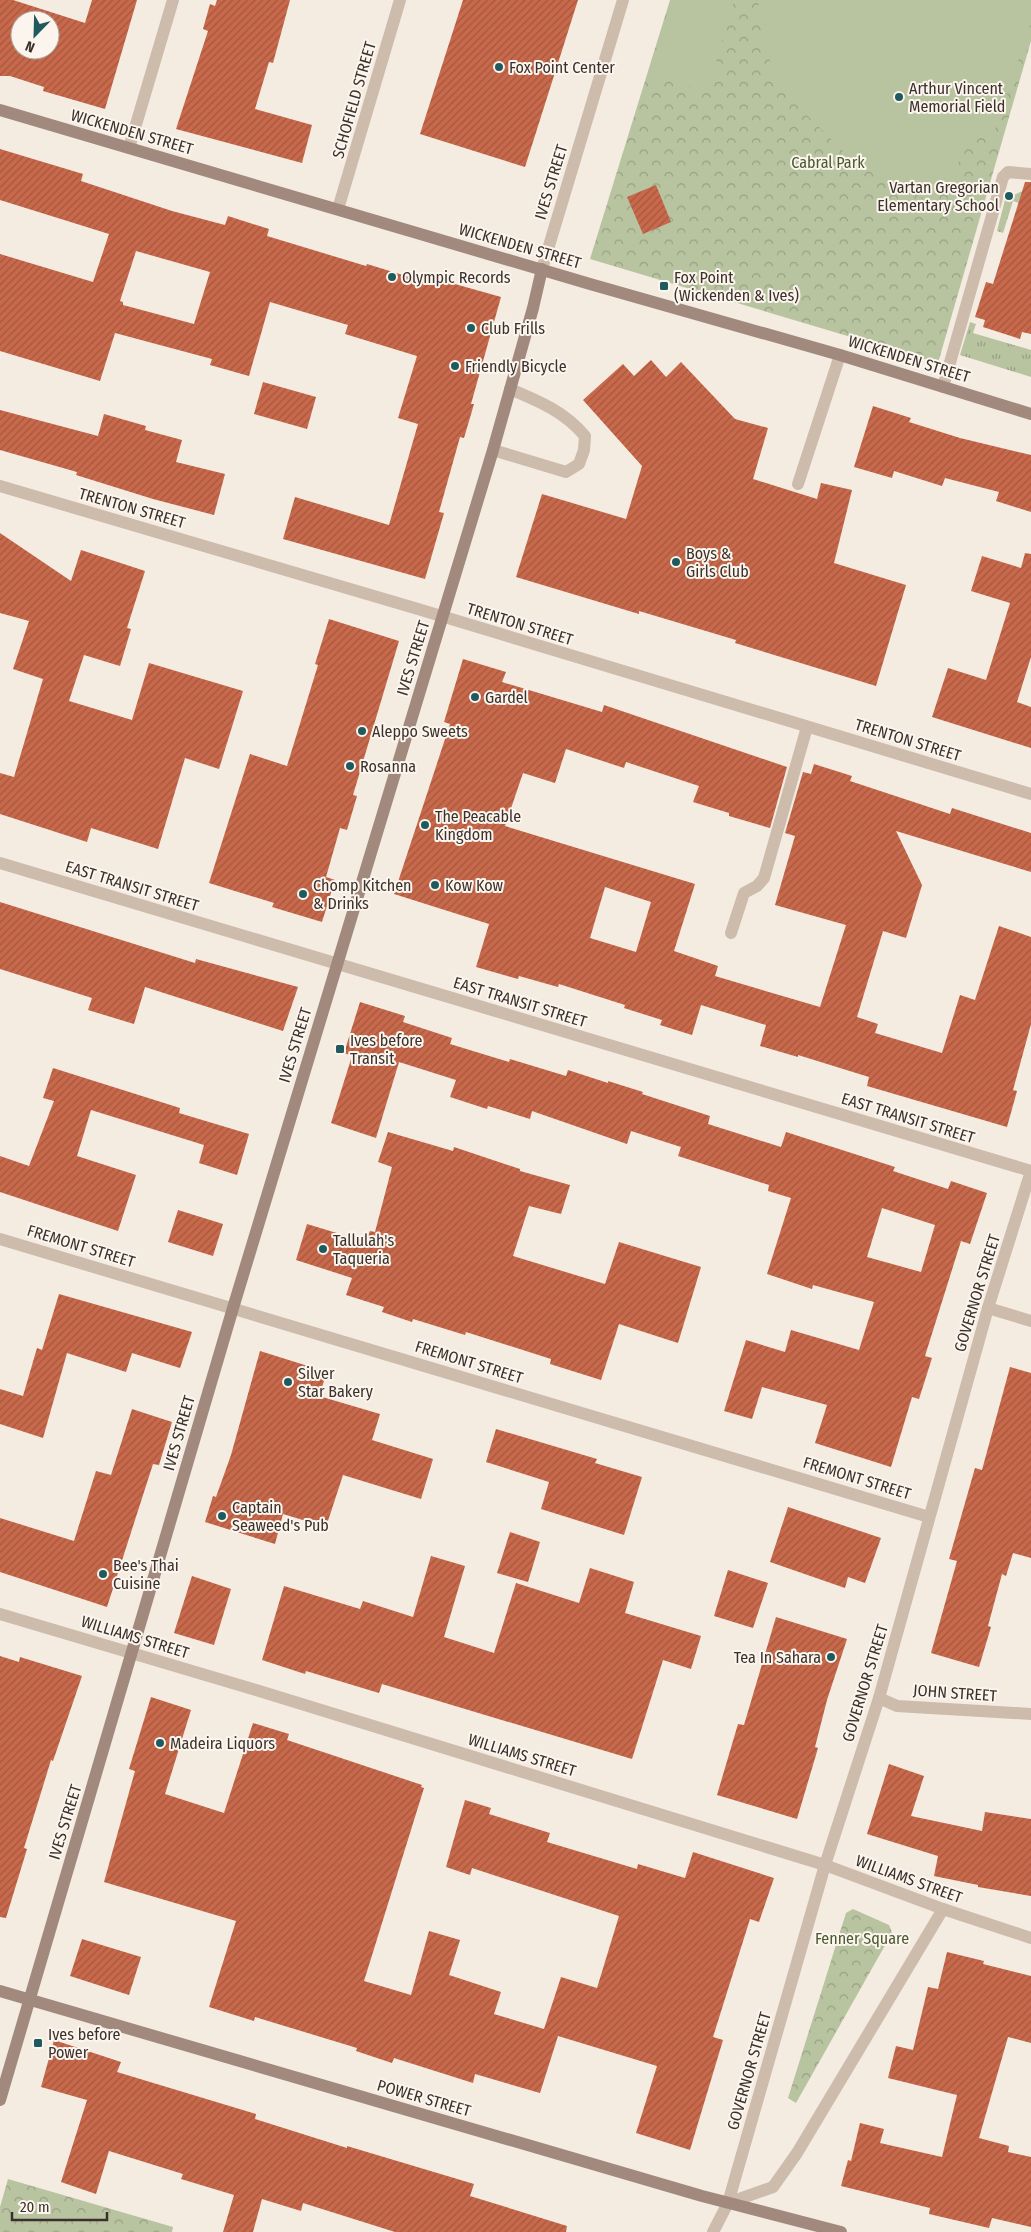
<svg xmlns="http://www.w3.org/2000/svg" width="1031" height="2232" viewBox="0 0 1031 2232" font-family="'Fira Sans Condensed',sans-serif">
<style>
.grass{fill:url(#grass-tufts)}
.forest{fill:url(#forest-crowns)}
.garden{fill:#b8c4a0}
.building{fill:url(#building-hatch);fill-rule:evenodd}
.lines{fill:none;stroke-linecap:round;stroke-linejoin:round}
.lane{stroke:#cdbbac;stroke-width:12}
.street{stroke:#cdbbac;stroke-width:12}
.secondary{stroke:#a18a7d;stroke-width:12}
.poi-dot{fill:#1f5a5e;stroke:#fbf5ee;stroke-width:2}
.labels{text-anchor:middle;dominant-baseline:central;stroke-width:4;stroke-linejoin:round;paint-order:stroke}
.poi-label{font-size:16px;fill:#3b302b;stroke:#fbf5ee;text-anchor:start}
.street-label{font-size:16px;fill:#3b302b;stroke:#fbf5ee}
.park-label{font-size:16px;fill:#4a5a2e;stroke:#fbf5ee}
</style>
<defs>
<pattern id="grass-tufts" width="24" height="20" patternUnits="userSpaceOnUse" patternTransform="scale(1.25)"><rect width="24" height="20" fill="#b8c4a0"/><path d="M3 7l-1-3M5 7V3M7 7l1-3M15 17l-1-3M17 17v-4M19 17l1-3" fill="none" stroke="#97a083"/></pattern>
<pattern id="forest-crowns" width="20" height="18" patternUnits="userSpaceOnUse" patternTransform="scale(1.25)"><rect width="20" height="18" fill="#b8c4a0"/><path d="M2 6a3 3 0 1 1 6 0M12 15a3 3 0 1 1 6 0" fill="none" stroke="#97a083"/></pattern>
<pattern id="building-hatch" width="6" height="6" patternUnits="userSpaceOnUse" patternTransform="scale(1.25)"><rect width="6" height="6" fill="#c8694b"/><path d="M-1 1l2-2M0 6l6-6M5 7l2-2" fill="none" stroke="#a4573f"/></pattern>
</defs>
<rect width="100%" height="100%" fill="#f4ebe1"/>
<g class="grass">
<polygon points="1031,189 1031,207 1013,201 1003,233 997,231 1005,200 1020,192"/>
<polygon points="970,322 976,324 973,333 1031,350 1031,377 960,355"/>
</g>
<g class="forest">
<polygon points="670,0 1031,0 1031,41 938,363 590,259"/>
<polygon points="853,1909 889,1925 892,1933 796,2103 788,2098 846,1913"/>
<polygon points="8,2179 173,2227 172,2232 0,2232 0,2207"/>
</g>
<g class="garden">
<polygon points="671,0 734,0 708,91 649,74"/>
<polygon points="758,0 1031,0 1031,22 995,129 970,142 935,203 893,185 868,169 842,150 805,113 779,81 763,44"/>
</g>
<g class="building">
<path d="M0 0H13L85 23 92 0H137L105 109 43 91 44 87 10 76H0ZM20 20H50V50H20Z"/>
<polygon points="217,0 290,0 273,63 269,62 255,109 312,125 302,163 176,129 208,31 203,29 210,4 215,6"/>
<polygon points="463,0 578,0 525,167 420,134"/>
<path d="M0 149 83 174 81 181 172 211 225 225 228 216 269 229 267 236 366 266 367 264 429 283 430 277 501 297 471 404H474L464 438 460 437 439 512 444 513 425 579 283 539 295 497 389 525 418 424 398 418 417 356 345 334 348 325 270 302 249 376 210 365 212 359 115 333 100 381 0 351V254L93 282 109 234 0 200ZM136 251 210 272 194 324 123 305V302L120 301Z"/>
<polygon points="1025,182 1031,182 1031,334 1022,332 1020,339 983,327 985,320 975,317 986,282 993,284"/>
<polygon points="656,185 671,222 643,234 627,197"/>
<polygon points="651,360 666,377 681,362 735,419 768,428 753,479 817,499 821,483 852,490 834,563 906,585 876,686 735,643 736,640 639,611 639,614 516,577 542,494 626,519 642,466 583,400 623,364 634,376"/>
<polygon points="263,382 316,397 307,429 254,414"/>
<polygon points="873,406 911,418 909,422 960,438 1031,455 1031,512 996,501 999,492 945,478 942,486 894,471 892,478 854,467"/>
<polygon points="0,410 98,436 104,414 146,426 145,430 182,440 176,462 225,474 214,515 153,499 76,475 77,472 0,450"/>
<polygon points="0,533 71,581 81,550 145,571 127,628 131,629 120,666 84,655 69,701 132,720 149,663 243,691 219,769 185,758 158,849 91,828 87,842 0,814 0,773 14,777 43,679 13,669 29,621 0,613"/>
<polygon points="1025,553 1031,554 1031,657 1017,702 1031,707 1031,748 932,717 948,668 986,680 1010,603 971,591 982,556 1021,568"/>
<polygon points="329,619 399,641 353,795 357,796 347,830 340,828 326,877 335,880 322,922 272,907 274,903 209,883 250,754 287,766 318,665 315,664"/>
<path d="M463 659 506 672 502 682 602 712 604 705 787 767 770 828 729 816V813L693 802 699 786 626 762 624 768 566 749 555 783 523 773 505 826 695 884 674 951 718 966 715 976 820 1007 846 925 775 905 795 836 785 833 803 772 811 774 814 764 852 776 850 781 950 814 952 808 1031 833V872L896 831 922 885 906 938 883 931 857 1017 878 1024 875 1033 942 1053 960 995 975 1000 999 926 1031 937V1024L1013 1090 1017 1091 1007 1127 867 1086 869 1077 798 1055V1057L760 1046 766 1025 701 1005 692 1035 660 1025 662 1020 624 1008 625 1005 559 984 558 987 519 976 518 979 476 967 489 924 394 894 450 724 444 722ZM605 887 651 902 636 952 590 938Z"/>
<polygon points="0,902 195,963 196,959 298,987 283,1031 145,987 134,1024 88,1010 92,998 0,969"/>
<path d="M360 1002 405 1016 403 1022 452 1038 450 1044 509 1062 510 1059 566 1076 568 1070 608 1083V1081L643 1092 642 1094 710 1116 708 1124 781 1147 786 1132 895 1167 893 1171 948 1189 951 1181 987 1193 970 1244 961 1241 925 1356 932 1358 919 1399 912 1397 891 1467 815 1443 827 1405 762 1387 752 1419 724 1411 746 1340 785 1352 791 1330 859 1350 874 1302 813 1285 812 1289 767 1274 791 1198 768 1191 769 1185 678 1156 681 1147 631 1131 627 1144 532 1111 530 1119 488 1106 487 1109 450 1097 456 1080 399 1062 376 1138 331 1123 352 1056 344 1053ZM882 1208 935 1225 921 1272 867 1257Z"/>
<polygon points="53,1068 180,1108 179,1113 249,1134 237,1175 199,1163 204,1145 91,1110 77,1156 136,1175 118,1231 0,1192 0,1156 29,1166 54,1101 43,1098"/>
<polygon points="388,1132 453,1151 454,1147 520,1169 520,1171 570,1185 561,1214 529,1206 513,1256 605,1284 619,1242 701,1267 678,1343 619,1324 601,1380 550,1364 551,1359 466,1332 465,1335 413,1319 412,1322 382,1312 384,1307 346,1295 352,1278 296,1260 307,1224 363,1241 364,1239 366,1240 370,1231 375,1232 392,1167 378,1162"/>
<polygon points="178,1210 223,1224 213,1256 168,1242"/>
<polygon points="59,1294 192,1332 180,1368 132,1353 126,1372 67,1353 43,1438 0,1424 0,1389 23,1396 37,1348 42,1350"/>
<polygon points="260,1351 327,1372 319,1396 380,1414 372,1440 433,1459 421,1499 343,1475 326,1527 283,1514 275,1544 205,1522 213,1496 216,1497 231,1455"/>
<polygon points="1010,1367 1031,1373 1031,1558 1013,1553 1006,1576 1002,1574 988,1626 991,1627 979,1667 931,1653 957,1561 949,1559 975,1468 982,1470"/>
<polygon points="132,1409 172,1422 159,1465 153,1464 107,1607 0,1572 0,1518 74,1541 96,1471 111,1475"/>
<polygon points="496,1429 597,1459 595,1463 642,1477 624,1535 541,1509 549,1482 486,1462"/>
<polygon points="788,1507 881,1538 865,1583 848,1577 845,1588 770,1562"/>
<polygon points="510,1532 540,1542 528,1582 497,1573"/>
<polygon points="431,1556 465,1566 444,1637 494,1653 516,1583 579,1603 590,1568 634,1582 625,1613 701,1636 691,1669 663,1660 632,1759 382,1684 379,1693 306,1671 305,1674 262,1660 284,1586 360,1609 363,1601 413,1617"/>
<polygon points="728,1570 768,1583 753,1628 714,1616"/>
<polygon points="192,1576 231,1589 214,1645 174,1633"/>
<polygon points="776,1617 847,1639 827,1700 815,1747 818,1748 797,1819 717,1795 738,1724 744,1725"/>
<polygon points="0,1656 19,1662 20,1657 82,1676 53,1761 51,1760 24,1848 27,1849 6,1918 0,1917"/>
<polygon points="151,1697 191,1710 165,1794 224,1813 253,1723 289,1734 287,1740 422,1785 421,1787 424,1788 364,1981 411,1995 429,1931 460,1940 449,1975 501,1992 494,2014 544,2029 561,1977 597,1988 619,1916 472,1868 470,1875 446,1867 465,1800 491,1808 489,1814 550,1833 547,1842 637,1869 638,1864 685,1878 693,1852 774,1878 759,1922 750,1919 713,2037 723,2040 690,2150 636,2133 657,2066 558,2036 540,2093 475,2074 473,2083 394,2058 392,2063 356,2051 357,2048 255,2017 254,2021 209,2007 236,1921 104,1882 135,1771 129,1769"/>
<polygon points="889,1764 924,1776 911,1816 982,1831 985,1812 1031,1819 1031,1896 978,1887 978,1885 934,1876 938,1856 867,1834"/>
<polygon points="82,1939 141,1957 129,1995 70,1976"/>
<polygon points="947,1952 984,1961 983,1964 1031,1976 1031,2043 1008,2037 979,2138 1009,2146 1008,2152 1031,2157 1031,2227 992,2218 989,2228 929,2214 930,2208 841,2186 848,2160 851,2161 860,2123 884,2129 880,2143 942,2157 957,2095 888,2078 896,2046 913,2050 928,1987 938,1989"/>
<polygon points="54,2040 121,2062 117,2072 256,2114 255,2119 347,2148 347,2146 474,2184 470,2196 567,2226 566,2232 395,2232 303,2203 301,2211 262,2199 253,2232 223,2232 234,2195 181,2179 183,2174 109,2151 96,2194 61,2182 87,2100 41,2087"/>
</g>
<g class="lines">
<g class="lane">
<polyline points="542,269 623,0"/>
<polyline points="943,387 1003,177 1008,172 1031,174"/>
<path d="M493 450 566 472 579 464 584 450 585 436C565 412 539 401 510 389"/>
<polyline points="798,484 840,355"/>
<polyline points="731,933 744,893 757,886 764,878 807,727"/>
</g>
<g class="street">
<polyline points="129,148 173,0"/>
<polyline points="338,209 400,0"/>
<polyline points="0,486 418,609 1031,794"/>
<polyline points="0,863 1031,1171 988,1308 879,1698 825,1865 728,2203 713,2232"/>
<polyline points="0,1239 929,1517"/>
<polyline points="988,1308 1031,1321"/>
<polyline points="0,1614 256,1690 825,1865 943,1909 1031,1938"/>
<polyline points="879,1698 897,1706 1031,1714"/>
<polyline points="728,2203 773,2187 797,2153 943,1909"/>
</g>
<g class="secondary">
<polyline points="0,110 590,284 840,355 1031,414"/>
<polyline points="0,1991 702,2196 841,2232"/>
<polyline points="0,2100 233,1308 493,450 533,308 542,269"/>
</g>
</g>
<g class="poi-dot">
<circle cx="499" cy="67" r="5"/>
<circle cx="899" cy="97" r="5"/>
<circle cx="1009" cy="196" r="5"/>
<circle cx="392" cy="277" r="5"/>
<rect x="659" y="281" width="10" height="10" rx="2.5"/>
<circle cx="471" cy="328" r="5"/>
<circle cx="455" cy="366" r="5"/>
<circle cx="676" cy="562" r="5"/>
<circle cx="475" cy="697" r="5"/>
<circle cx="362" cy="731" r="5"/>
<circle cx="350" cy="766" r="5"/>
<circle cx="425" cy="825" r="5"/>
<circle cx="435" cy="885" r="5"/>
<circle cx="303" cy="894" r="5"/>
<rect x="335" y="1044" width="10" height="10" rx="2.5"/>
<circle cx="323" cy="1249" r="5"/>
<circle cx="288" cy="1382" r="5"/>
<circle cx="222" cy="1516" r="5"/>
<circle cx="103" cy="1574" r="5"/>
<circle cx="831" cy="1657" r="5"/>
<circle cx="160" cy="1743" r="5"/>
<rect x="33" y="2038" width="10" height="10" rx="2.5"/>
</g>
<g class="labels">
<g class="poi-label">
<text x="509" y="67">Fox Point Center</text>
<text x="909" y="88">Arthur Vincent<tspan x="909" dy="18">Memorial Field</tspan></text>
<text x="999" y="187" text-anchor="end">Vartan Gregorian<tspan x="999" dy="18">Elementary School</tspan></text>
<text x="402" y="277">Olympic Records</text>
<text x="674" y="277">Fox Point<tspan x="674" dy="18">(Wickenden &amp; Ives)</tspan></text>
<text x="481" y="328">Club Frills</text>
<text x="465" y="366">Friendly Bicycle</text>
<text x="686" y="553">Boys &amp;<tspan x="686" dy="18">Girls Club</tspan></text>
<text x="485" y="697">Gardel</text>
<text x="372" y="731">Aleppo Sweets</text>
<text x="360" y="766">Rosanna</text>
<text x="435" y="816">The Peacable<tspan x="435" dy="18">Kingdom</tspan></text>
<text x="313" y="885">Chomp Kitchen<tspan x="313" dy="18">&amp; Drinks</tspan></text>
<text x="445" y="885">Kow Kow</text>
<text x="350" y="1040">Ives before<tspan x="350" dy="18">Transit</tspan></text>
<text x="333" y="1240">Tallulah's<tspan x="333" dy="18">Taqueria</tspan></text>
<text x="298" y="1373">Silver<tspan x="298" dy="18">Star Bakery</tspan></text>
<text x="232" y="1507">Captain<tspan x="232" dy="18">Seaweed's Pub</tspan></text>
<text x="113" y="1565">Bee's Thai<tspan x="113" dy="18">Cuisine</tspan></text>
<text x="821" y="1657" text-anchor="end">Tea In Sahara</text>
<text x="170" y="1743">Madeira Liquors</text>
<text x="48" y="2034">Ives before<tspan x="48" dy="18">Power</tspan></text>
</g>
<g class="street-label">
<text transform="translate(354 100) rotate(-74)">SCHOFIELD STREET</text>
<text transform="translate(132 132) rotate(16)">WICKENDEN STREET</text>
<text transform="translate(551 182) rotate(-73)">IVES STREET</text>
<text transform="translate(520 246) rotate(16)">WICKENDEN STREET</text>
<text transform="translate(909 359) rotate(17)">WICKENDEN STREET</text>
<text transform="translate(132 508) rotate(16)">TRENTON STREET</text>
<text transform="translate(520 624) rotate(17)">TRENTON STREET</text>
<text transform="translate(413 658) rotate(-73)">IVES STREET</text>
<text transform="translate(908 740) rotate(17)">TRENTON STREET</text>
<text transform="translate(132 886) rotate(17)">EAST TRANSIT STREET</text>
<text transform="translate(520 1002) rotate(17)">EAST TRANSIT STREET</text>
<text transform="translate(295 1045) rotate(-73)">IVES STREET</text>
<text transform="translate(908 1118) rotate(17)">EAST TRANSIT STREET</text>
<text transform="translate(81 1246) rotate(17)">FREMONT STREET</text>
<text transform="translate(977 1293) rotate(-73)">GOVERNOR STREET</text>
<text transform="translate(469 1362) rotate(17)">FREMONT STREET</text>
<text transform="translate(179 1433) rotate(-74)">IVES STREET</text>
<text transform="translate(857 1478) rotate(17)">FREMONT STREET</text>
<text transform="translate(135 1637) rotate(17)">WILLIAMS STREET</text>
<text transform="translate(865 1683) rotate(-73)">GOVERNOR STREET</text>
<text transform="translate(955 1693) rotate(4)">JOHN STREET</text>
<text transform="translate(522 1755) rotate(17)">WILLIAMS STREET</text>
<text transform="translate(65 1822) rotate(-73)">IVES STREET</text>
<text transform="translate(909 1879) rotate(20)">WILLIAMS STREET</text>
<text transform="translate(749 2071) rotate(-74)">GOVERNOR STREET</text>
<text transform="translate(424 2098) rotate(16)">POWER STREET</text>
</g>
<g class="park-label">
<text x="828" y="162">Cabral Park</text>
<text x="862" y="1938">Fenner Square</text>
</g>
</g>
<g transform="translate(35 35) rotate(203)"><circle r="24" fill="#fbf5ee" stroke="#aea6a0"/>
<path d="M0-4L9 19L0 12L-9 19Z" fill="#1f5a5e"/>
<text y="-8" font-size="14" font-weight="bold" text-anchor="middle" fill="#3b302b">N</text>
</g>
<path d="M12 2212v8h95v-8" fill="none" stroke="#3b302b" stroke-width="2.5"/>
<text x="20" y="2212" font-size="15" fill="#3b302b" stroke="#fbf5ee" stroke-width="4" paint-order="stroke">20 m</text>
</svg>
